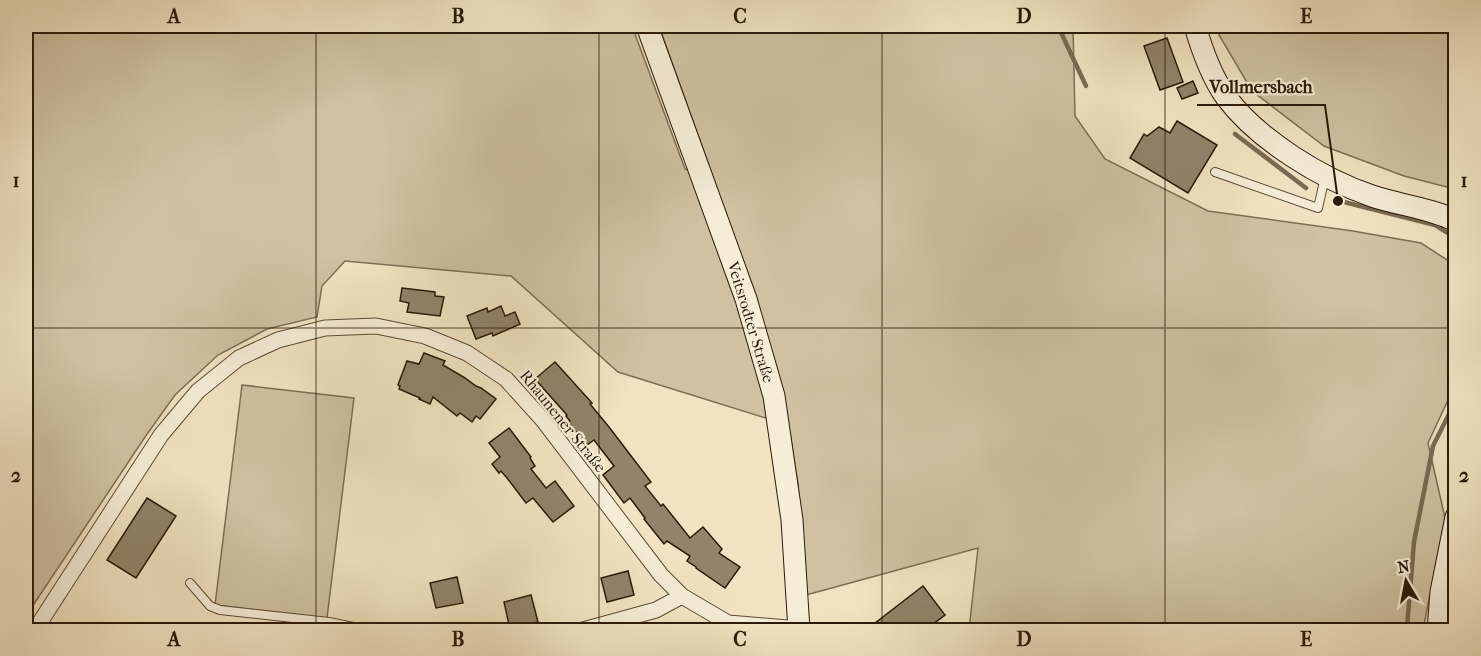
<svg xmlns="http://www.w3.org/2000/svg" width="1481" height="656" viewBox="0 0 1481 656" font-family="'IM FELL French Canon',serif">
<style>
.green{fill:#cfc1a2;stroke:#7d6e55;stroke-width:1.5}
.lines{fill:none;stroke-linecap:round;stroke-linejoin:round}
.stream{stroke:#7a6a52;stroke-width:4.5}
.building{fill:#928369;stroke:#2b1a08;stroke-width:1.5}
.lane-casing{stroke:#5c4c36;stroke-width:10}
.street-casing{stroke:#5c4c36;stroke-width:17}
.secondary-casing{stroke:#2b1a08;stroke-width:23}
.lane{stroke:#f6edd7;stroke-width:8}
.street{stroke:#f6edd7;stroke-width:15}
.secondary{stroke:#f6edd7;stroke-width:21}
.grid{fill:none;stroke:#2b1a08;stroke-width:1.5;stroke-opacity:0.55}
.labels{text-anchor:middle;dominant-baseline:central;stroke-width:4.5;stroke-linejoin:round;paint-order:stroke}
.street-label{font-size:16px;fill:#2b1a08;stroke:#f6edd7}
.leader{fill:none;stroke:#2b1a08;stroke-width:2}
.callout-dot{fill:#2b1a08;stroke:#f6edd7;stroke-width:2}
.callout-label{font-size:18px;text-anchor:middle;font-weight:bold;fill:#2b1a08;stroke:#f6edd7;stroke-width:4.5;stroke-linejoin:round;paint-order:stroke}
.neatline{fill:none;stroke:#2b1a08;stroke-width:2}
.grid-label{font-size:20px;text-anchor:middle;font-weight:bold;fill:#2b1a08}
</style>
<rect width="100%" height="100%" fill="#f1e3c2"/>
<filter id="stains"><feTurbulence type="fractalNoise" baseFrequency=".00333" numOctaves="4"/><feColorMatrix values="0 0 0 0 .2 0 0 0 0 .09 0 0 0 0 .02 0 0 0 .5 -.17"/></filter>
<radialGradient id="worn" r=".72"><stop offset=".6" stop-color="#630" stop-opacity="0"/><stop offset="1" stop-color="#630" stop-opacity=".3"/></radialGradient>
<g class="green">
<polygon points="26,26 632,26 685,169 713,177 659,26 1073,26 1075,116 1105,159 1208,211 1353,231 1421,243 1455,265 1455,385 1428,443 1445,518 1423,630 969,630 978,548 806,595 798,484 790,433 769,419 618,372 511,276 345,261 322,286 317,317 267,329 218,355 175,395 145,437 26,616"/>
<polygon points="1217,26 1455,26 1455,189 1404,176 1324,146 1252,91 1219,35"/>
<polygon points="242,385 354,398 327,618 215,605"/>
</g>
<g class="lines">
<g class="stream">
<polyline points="1058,26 1086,86"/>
<polyline points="1235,134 1306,188"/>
<polyline points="1336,200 1435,225 1456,238"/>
<polyline points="1408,630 1407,627 1414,542 1433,446 1456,400"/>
</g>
</g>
<g class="building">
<polygon points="1167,38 1183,82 1160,90 1144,46"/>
<polygon points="1193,81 1198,93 1182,99 1177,88"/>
<polygon points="1177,121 1217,145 1188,193 1130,158 1144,134 1147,136 1159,127 1170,133"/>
<polygon points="402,288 435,292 435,296 444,297 440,316 407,312 409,303 400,301"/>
<polygon points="501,306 505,316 515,312 520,324 493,336 492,333 476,339 467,316 487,308 488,312"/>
<polygon points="424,353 445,361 443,365 465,378 476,386 481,388 496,399 480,419 476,416 472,422 460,413 457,416 433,397 430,404 419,399 420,398 399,389 400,386 398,385 407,361 419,364"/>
<polygon points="555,362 592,403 590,404 609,427 651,482 645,486 661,506 663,504 690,538 703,527 722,549 719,553 740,567 725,588 696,568 696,567 687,561 690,556 667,541 664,544 644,519 645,518 630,498 624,503 603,475 614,466 594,440 587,445 568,422 570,421 566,416 567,415 535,379"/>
<polygon points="509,428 531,457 530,458 535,466 531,469 546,488 555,481 574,506 553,522 533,498 526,503 507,478 501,471 499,473 492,464 500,457 489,443"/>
<polygon points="147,498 176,516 136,578 107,560"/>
<polygon points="628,571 634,595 607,602 601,578"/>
<polygon points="457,577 463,603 436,608 430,583"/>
<polygon points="923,586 945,615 925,630 866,630"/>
<polygon points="531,595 538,622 510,629 504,602"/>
</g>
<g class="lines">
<defs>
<g id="lane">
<polyline points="1215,172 1318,208 1325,177"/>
<polyline points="190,583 210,606 220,610 329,622 353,627 356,630"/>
</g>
<g id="street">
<polyline points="35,630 161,435 198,391 239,358 278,340 325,328 376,326 425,336 467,353 506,379 543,420 661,575 682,596 728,623 799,629"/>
<polyline points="583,630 656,610 682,596"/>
</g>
<g id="secondary">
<polyline points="647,26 746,299 774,396 792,520 799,630"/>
<path d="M1195 26C1202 50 1211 76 1226 97 1258 140 1322 179 1372 196 1399 205 1430 208 1456 221"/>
<polyline points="1438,630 1441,592 1456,517"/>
</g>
</defs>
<use href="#lane" class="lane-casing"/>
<use href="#street" class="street-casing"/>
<use href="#secondary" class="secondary-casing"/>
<use href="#lane" class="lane"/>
<use href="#street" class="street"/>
<use href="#secondary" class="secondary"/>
</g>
<path class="grid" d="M316 26V630M599 26V630M882 26V630M1165 26V630M26 328H1456"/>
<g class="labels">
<g class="street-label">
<text transform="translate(751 322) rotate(73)">Veitsrodter Straße</text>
<text transform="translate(563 421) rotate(51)">Rhaunener Straße</text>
</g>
</g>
<path class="leader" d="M1338 201L1325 105H1197"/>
<circle class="callout-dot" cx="1338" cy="201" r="6"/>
<g class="callout-label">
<text x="1261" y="93">Vollmersbach</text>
</g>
<rect width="1481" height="656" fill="none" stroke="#f1e3c2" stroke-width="66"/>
<g transform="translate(1406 581) rotate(350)" stroke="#f6edd7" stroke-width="4.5" paint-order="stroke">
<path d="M0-4.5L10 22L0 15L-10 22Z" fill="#2b1a08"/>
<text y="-9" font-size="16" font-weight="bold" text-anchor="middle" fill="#2b1a08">N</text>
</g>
<rect x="33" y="33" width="1415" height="590" class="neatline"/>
<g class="grid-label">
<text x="174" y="23">A</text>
<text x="458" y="23">B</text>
<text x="740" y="23">C</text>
<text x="1024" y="23">D</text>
<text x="1306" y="23">E</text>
<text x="16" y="187">1</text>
<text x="1464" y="187">1</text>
<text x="16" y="482">2</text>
<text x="1464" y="482">2</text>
<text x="174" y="646">A</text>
<text x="458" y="646">B</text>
<text x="740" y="646">C</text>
<text x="1024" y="646">D</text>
<text x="1306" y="646">E</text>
</g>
<rect width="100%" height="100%" filter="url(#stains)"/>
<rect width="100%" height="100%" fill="url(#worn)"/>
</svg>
